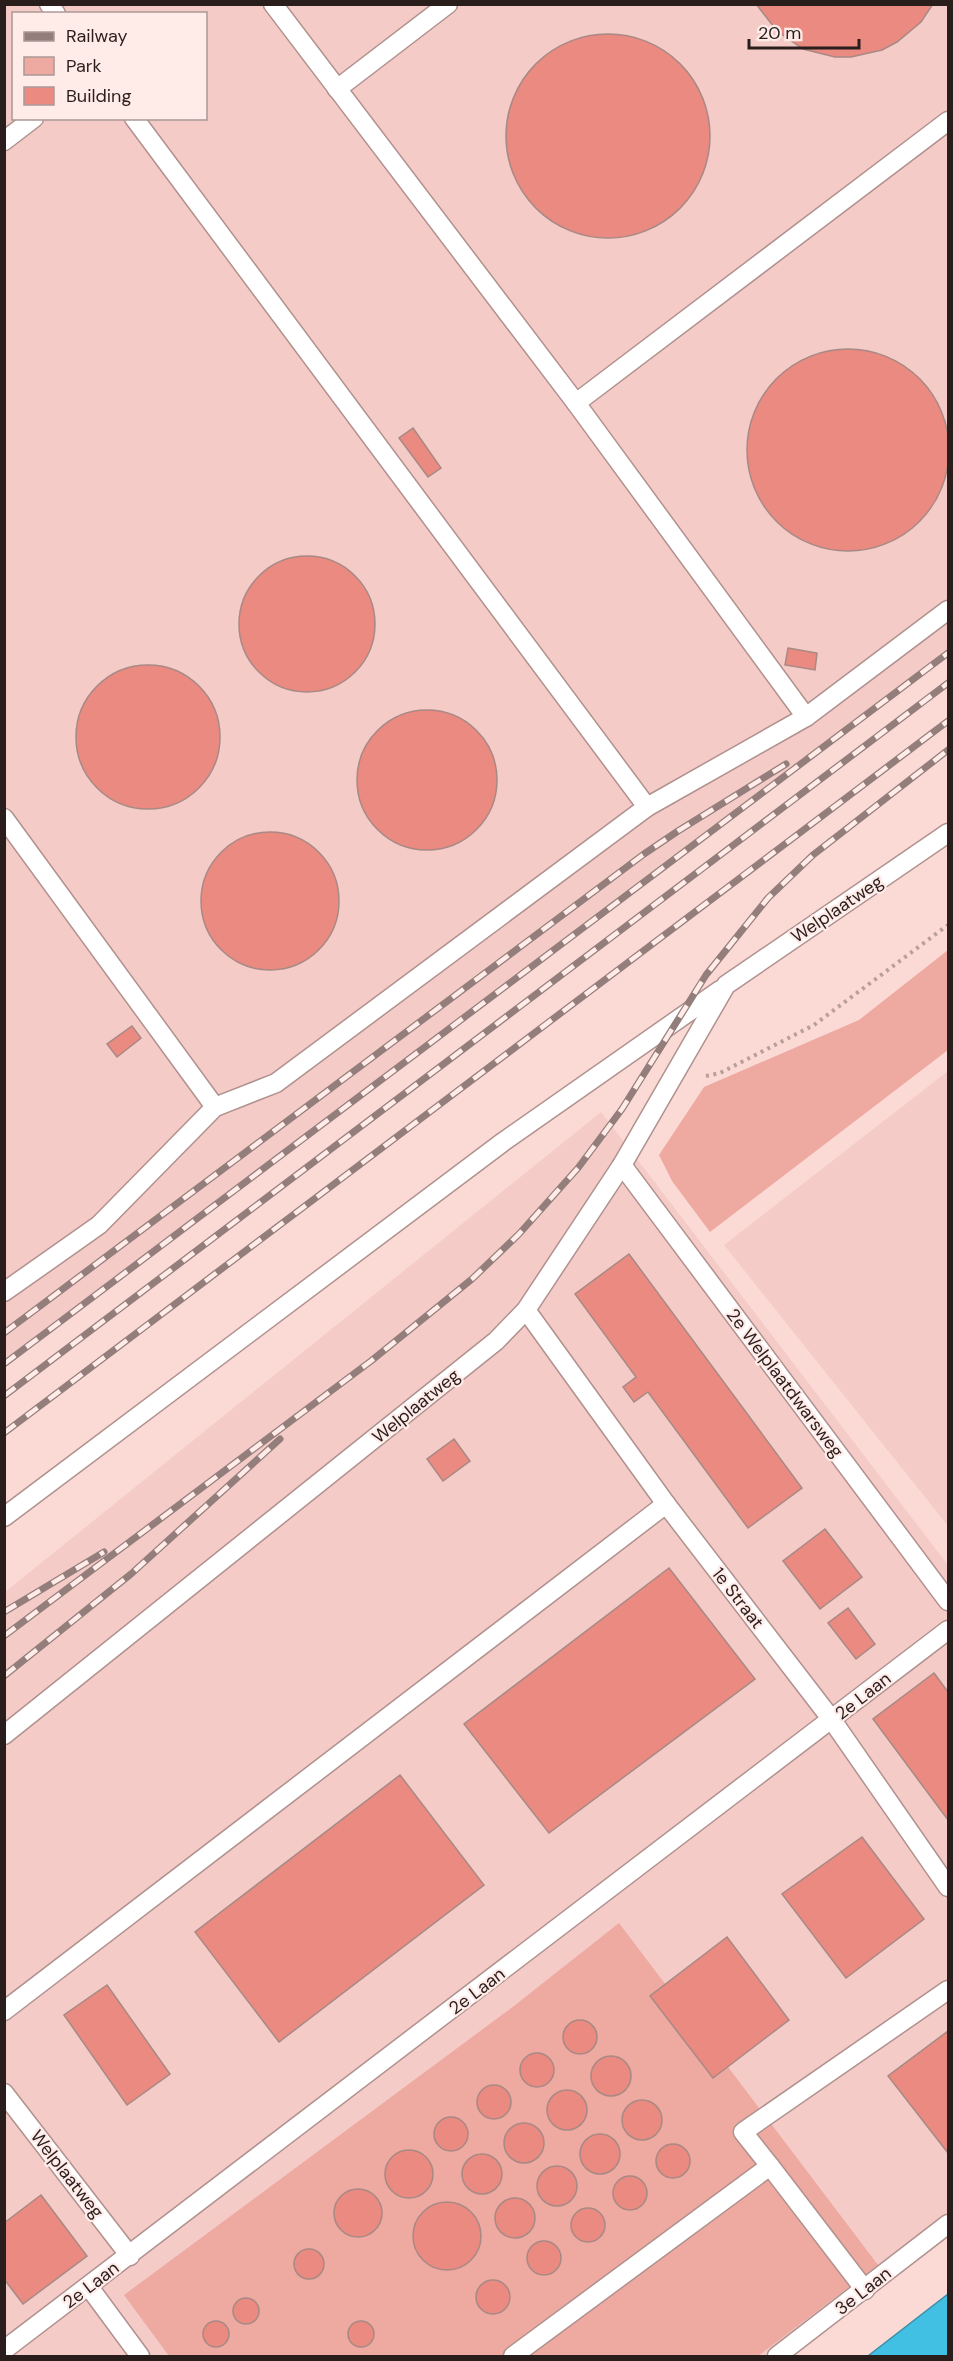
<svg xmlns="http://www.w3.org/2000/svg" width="953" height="2361" viewBox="0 0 953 2361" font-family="'DM Sans',sans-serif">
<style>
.built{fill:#f4cbc7;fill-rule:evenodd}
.green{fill:#eea9a1}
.water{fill:#42c0e4;stroke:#3b8fa8;stroke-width:1.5}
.building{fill:#eb8a80;stroke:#a78985;stroke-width:1.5}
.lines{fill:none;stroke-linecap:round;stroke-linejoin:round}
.lane-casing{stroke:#b0918e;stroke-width:21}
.path{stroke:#b99f9c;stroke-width:4;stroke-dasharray:3 4.5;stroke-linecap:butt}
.lane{stroke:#fff;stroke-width:18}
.rail-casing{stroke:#947e7b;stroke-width:7}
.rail{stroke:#ffebe8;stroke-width:4.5;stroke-dasharray:14;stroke-linecap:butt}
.labels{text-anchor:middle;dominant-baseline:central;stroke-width:4.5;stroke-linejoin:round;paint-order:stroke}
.street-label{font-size:18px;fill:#2a1e1d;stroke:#ffebe8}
</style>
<rect width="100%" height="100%" fill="#fbdad6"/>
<g class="built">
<path d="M5 5H948V653L5 1359ZM14 14H206V118H14Z"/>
<polygon points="948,1071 948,1526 724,1245"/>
<polygon points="601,1112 948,1565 948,2227 779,2356 5,2356 5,1592"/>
</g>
<g class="green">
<polygon points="948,950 948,1050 710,1232 672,1181 659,1155 704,1087 859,1020"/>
<polygon points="619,1923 878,2265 758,2356 169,2356 124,2295 514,2006"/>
</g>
<polygon class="water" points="948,2294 948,2356 868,2356"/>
<g class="building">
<polygon points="756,4 933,4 921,22 897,42 882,50 851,57 835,57 803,49 777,31"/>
<circle cx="608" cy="136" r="102"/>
<circle cx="848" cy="450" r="101"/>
<polygon points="413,428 441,468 428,477 399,438"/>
<circle cx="307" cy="624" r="68"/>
<polygon points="788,648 817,653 815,670 785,665"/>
<circle cx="148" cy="737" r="72"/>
<circle cx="427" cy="780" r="70"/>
<circle cx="270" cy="901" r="69"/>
<polygon points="132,1026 141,1038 117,1057 107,1044"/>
<polygon points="629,1254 802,1488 748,1528 648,1392 634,1402 623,1387 636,1377 575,1294"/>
<polygon points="454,1439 470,1461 443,1481 427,1459"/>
<polygon points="825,1529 862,1577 820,1609 783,1561"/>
<polygon points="669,1568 755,1679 549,1833 464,1724"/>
<polygon points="848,1608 875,1644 856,1659 828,1623"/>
<polygon points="934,1673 948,1692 948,1820 873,1719"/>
<polygon points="400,1775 484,1885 279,2042 195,1932"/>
<polygon points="862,1837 924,1919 846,1978 782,1894"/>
<polygon points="727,1937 789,2020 713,2078 650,1996"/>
<polygon points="107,1985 170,2074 127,2105 64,2015"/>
<circle cx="580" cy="2037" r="17"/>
<polygon points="948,2031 948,2153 888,2076"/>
<circle cx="537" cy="2070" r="17"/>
<circle cx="611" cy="2076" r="20"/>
<circle cx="494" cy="2102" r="17"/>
<circle cx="567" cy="2110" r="20"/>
<circle cx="642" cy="2120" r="20"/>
<circle cx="451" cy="2134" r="17"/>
<circle cx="524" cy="2143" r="20"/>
<circle cx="600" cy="2154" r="20"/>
<circle cx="673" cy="2161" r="17"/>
<circle cx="409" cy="2174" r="24"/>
<circle cx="482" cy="2174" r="20"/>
<circle cx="557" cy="2186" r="20"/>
<circle cx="630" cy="2193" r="17"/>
<circle cx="358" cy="2213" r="24"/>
<polygon points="41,2195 87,2256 23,2304 4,2279 4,2223"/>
<circle cx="515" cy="2218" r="20"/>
<circle cx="447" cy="2236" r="34"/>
<circle cx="588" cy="2225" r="17"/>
<circle cx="544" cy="2258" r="17"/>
<circle cx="309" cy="2264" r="15"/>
<circle cx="493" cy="2297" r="17"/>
<circle cx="246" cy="2311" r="13"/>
<circle cx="361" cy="2334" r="13"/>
<circle cx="216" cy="2334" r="13"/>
</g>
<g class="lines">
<defs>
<g id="lane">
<polyline points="49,4 56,14"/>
<polyline points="273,4 576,403 806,717"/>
<polyline points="337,89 448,4"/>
<polyline points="134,118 647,807"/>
<polyline points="4,141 34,118"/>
<polyline points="576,403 948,121"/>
<polyline points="4,818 215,1107"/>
<polyline points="622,1165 948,1601"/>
<polyline points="4,1292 99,1225 215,1107 276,1083 647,807 806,717 948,610"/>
<polyline points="526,1310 666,1504 832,1720 948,1887"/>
<polyline points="4,1517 503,1142 720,990"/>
<polyline points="4,1735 496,1341 526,1310 622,1165 726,985 948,833"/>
<polyline points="4,2011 666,1504"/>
<polyline points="4,2093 130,2256"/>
<polyline points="770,2166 865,2290"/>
<polyline points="89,2287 140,2356"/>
<polyline points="4,2350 948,1630"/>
<polyline points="513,2356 770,2166 743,2132 948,1990"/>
<polyline points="777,2356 948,2224"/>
</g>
</defs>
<use href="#lane" class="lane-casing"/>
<polyline class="path" points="706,1076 720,1073 814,1025 948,925"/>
<use href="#lane" class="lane"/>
<defs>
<g id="rail">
<polyline points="4,1333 644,854 678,831 786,764"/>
<polyline points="4,1364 948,653"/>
<polyline points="4,1396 948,683"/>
<polyline points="4,1433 948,721"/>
<polyline points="4,1612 104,1552"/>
<polyline points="4,1636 371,1361 472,1279 519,1234 578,1168 622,1109 706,975 768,898 813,855 948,750"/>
<polyline points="4,1676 131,1574 280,1439"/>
</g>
</defs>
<use href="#rail" class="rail-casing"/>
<use href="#rail" class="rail"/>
</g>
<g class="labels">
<g class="street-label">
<text transform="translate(837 909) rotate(-34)">Welplaatweg</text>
<text transform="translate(785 1383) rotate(53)">2e Welplaatdwarsweg</text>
<text transform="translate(416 1406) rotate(-39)">Welplaatweg</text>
<text transform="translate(738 1598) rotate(52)">1e Straat</text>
<text transform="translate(863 1696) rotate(-38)">2e Laan</text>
<text transform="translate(477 1991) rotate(-37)">2e Laan</text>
<text transform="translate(67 2174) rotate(52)">Welplaatweg</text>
<text transform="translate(91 2285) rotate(-37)">2e Laan</text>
<text transform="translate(863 2291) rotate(-38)">3e Laan</text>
</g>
</g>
<rect width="953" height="2361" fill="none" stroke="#2a1e1d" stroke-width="12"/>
<rect x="12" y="12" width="195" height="108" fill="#ffebe8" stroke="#aa9997" stroke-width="1.5"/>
<rect x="24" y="32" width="30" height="9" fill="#947e7b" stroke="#aa9997" stroke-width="1.5"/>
<text x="66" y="42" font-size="18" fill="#2a1e1d">Railway</text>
<rect x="24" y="57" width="30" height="18" fill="#eea9a1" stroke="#aa9997" stroke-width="1.5"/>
<text x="66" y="72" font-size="18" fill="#2a1e1d">Park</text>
<rect x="24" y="87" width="30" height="18" fill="#eb8a80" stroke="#aa9997" stroke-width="1.5"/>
<text x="66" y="102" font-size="18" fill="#2a1e1d">Building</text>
<path d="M749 39v9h110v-9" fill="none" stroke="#2a1e1d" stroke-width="3"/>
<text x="758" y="39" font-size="18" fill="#2a1e1d" stroke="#ffebe8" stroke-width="4.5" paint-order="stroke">20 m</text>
</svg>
